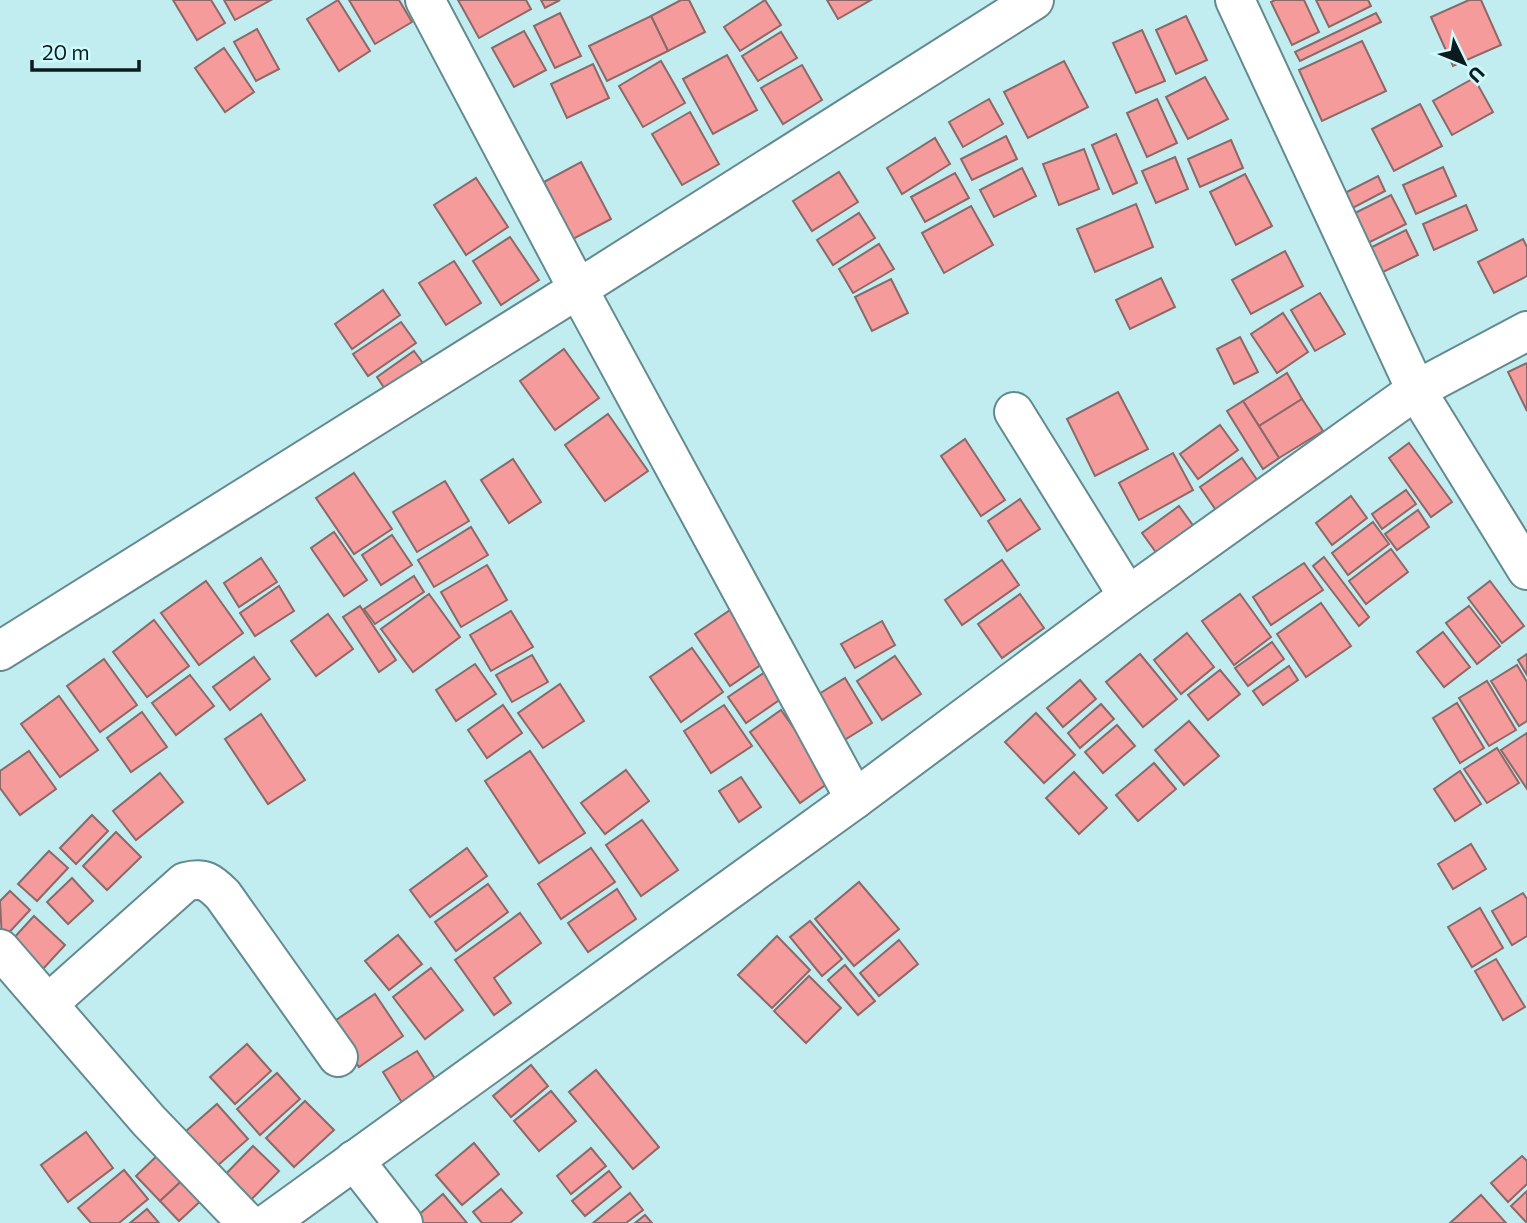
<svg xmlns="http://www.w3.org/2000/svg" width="1527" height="1223" viewBox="0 0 1527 1223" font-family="Commissioner,sans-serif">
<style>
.building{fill:#f59b9b;stroke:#8c6968;stroke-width:2}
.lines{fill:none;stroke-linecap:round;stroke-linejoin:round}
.street-casing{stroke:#638b8f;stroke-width:42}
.street{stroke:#fff;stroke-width:38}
</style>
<rect width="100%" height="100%" fill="#c1ecf0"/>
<g class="building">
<polygon points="173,0 211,0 225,23 197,40"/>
<polygon points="224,0 271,0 235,20"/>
<polygon points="338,0 370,51 339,71 307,19"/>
<polygon points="349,0 399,0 412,22 375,44"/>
<polygon points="458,0 526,0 531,9 479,38"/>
<polygon points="541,0 560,0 545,8"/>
<polygon points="681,0 689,0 705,32 668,51 651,16"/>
<polygon points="765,0 781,25 740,51 724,27"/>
<polygon points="827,0 871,0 838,19"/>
<polygon points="1275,0 1304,0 1319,32 1292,45 1271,2"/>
<polygon points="1316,0 1368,0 1371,6 1329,27"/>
<polygon points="1469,0 1481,0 1501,45 1453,66 1431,17"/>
<polygon points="560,13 581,56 555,68 534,26"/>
<polygon points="1376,13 1381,22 1300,61 1295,52"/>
<polygon points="651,16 668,51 607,81 589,46"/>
<polygon points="1186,16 1207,60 1176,74 1156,30"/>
<polygon points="257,29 279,69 256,81 234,42"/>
<polygon points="1142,30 1165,81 1136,93 1113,43"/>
<polygon points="524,31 546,70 514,87 492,48"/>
<polygon points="781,32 797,58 758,81 742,56"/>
<polygon points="1362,41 1386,91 1322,121 1299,70"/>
<polygon points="224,48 254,92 225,112 195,68"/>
<polygon points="727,55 757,110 713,134 683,79"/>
<polygon points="661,61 685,103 643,127 619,86"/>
<polygon points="1064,61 1088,107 1028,138 1004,92"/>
<polygon points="593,64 609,98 567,118 551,84"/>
<polygon points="802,65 822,100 783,124 761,88"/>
<polygon points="1205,77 1228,119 1188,139 1166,97"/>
<polygon points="1474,78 1493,112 1452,135 1433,101"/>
<polygon points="989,99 1003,124 963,147 949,122"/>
<polygon points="1157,99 1177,143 1147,157 1127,113"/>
<polygon points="1420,104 1442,146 1394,171 1372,129"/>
<polygon points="690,112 719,164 682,185 652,134"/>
<polygon points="1116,134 1137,183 1113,194 1092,145"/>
<polygon points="1006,136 1017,159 972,180 961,159"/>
<polygon points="935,138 950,164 902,194 887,168"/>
<polygon points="1231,140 1243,168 1200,187 1188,159"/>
<polygon points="1084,149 1099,189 1059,205 1043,164"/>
<polygon points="1175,157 1188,189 1156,203 1142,171"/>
<polygon points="581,162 611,219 573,239 544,182"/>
<polygon points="1443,167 1456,196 1416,214 1403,185"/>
<polygon points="1022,168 1036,196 994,217 980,190"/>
<polygon points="839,172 858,202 812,231 793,201"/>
<polygon points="955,173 969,198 925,222 911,197"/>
<polygon points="1245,174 1272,226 1236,245 1210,192"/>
<polygon points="1378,176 1385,191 1347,211 1339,196"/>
<polygon points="476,178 508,227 466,255 434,205"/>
<polygon points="1391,195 1406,224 1366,244 1351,215"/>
<polygon points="1136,204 1153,247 1095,272 1077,229"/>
<polygon points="1466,205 1477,230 1434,250 1423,224"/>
<polygon points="971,206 993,245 944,273 922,233"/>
<polygon points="859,213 875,238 833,265 817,240"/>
<polygon points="1406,230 1418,255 1381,273 1368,249"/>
<polygon points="510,237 539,280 501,305 473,261"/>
<polygon points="1523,239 1527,247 1527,276 1494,293 1478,262"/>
<polygon points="879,244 894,269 853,293 839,269"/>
<polygon points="1285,251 1303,286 1251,314 1232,280"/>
<polygon points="454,261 481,303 446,325 419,283"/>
<polygon points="1161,278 1175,307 1130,329 1116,300"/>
<polygon points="891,279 908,313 872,331 855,297"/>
<polygon points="383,290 400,315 352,349 335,324"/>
<polygon points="1320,293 1345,334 1315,351 1291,310"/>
<polygon points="1283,313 1308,352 1277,373 1251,334"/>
<polygon points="401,322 416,343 368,376 353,354"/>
<polygon points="1240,337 1258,372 1234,384 1217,349"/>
<polygon points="564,349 599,398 555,430 520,381"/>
<polygon points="414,351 428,370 390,397 377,377"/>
<polygon points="1527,363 1527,411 1508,372"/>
<polygon points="1287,373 1302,399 1259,426 1243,401"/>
<polygon points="1118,392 1148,449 1095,476 1067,419"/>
<polygon points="1302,399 1323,431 1279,458 1259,426"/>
<polygon points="1243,401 1279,458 1263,469 1227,411"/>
<polygon points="608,414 648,471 605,501 565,445"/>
<polygon points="1220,425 1238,450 1198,479 1180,454"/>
<polygon points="965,439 1005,500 981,516 941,456"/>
<polygon points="1409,443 1452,502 1431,517 1389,458"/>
<polygon points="1173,453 1193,490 1139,520 1119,483"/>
<polygon points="1242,458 1262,487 1220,516 1200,487"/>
<polygon points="513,459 541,502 509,523 481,480"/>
<polygon points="354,473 392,529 354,554 316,498"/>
<polygon points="445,481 469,521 417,552 393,512"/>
<polygon points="1406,490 1416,504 1382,529 1372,514"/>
<polygon points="1351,496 1367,518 1332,545 1316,523"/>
<polygon points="1020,499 1040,529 1007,551 988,521"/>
<polygon points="1179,506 1200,535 1163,562 1142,533"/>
<polygon points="1418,510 1429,527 1397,550 1385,534"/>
<polygon points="1373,522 1389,544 1348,575 1332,553"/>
<polygon points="471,527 488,555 434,587 418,560"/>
<polygon points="334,532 367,580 344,596 311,548"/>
<polygon points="392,535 412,565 381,585 362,555"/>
<polygon points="1391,549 1408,572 1366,604 1349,581"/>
<polygon points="1324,557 1369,617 1359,626 1313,566"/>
<polygon points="261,558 277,582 239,607 224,583"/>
<polygon points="1002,560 1019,585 962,625 945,600"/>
<polygon points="1304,563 1323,590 1271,625 1253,597"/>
<polygon points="487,565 507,600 461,627 441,592"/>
<polygon points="414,576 424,592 375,624 364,609"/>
<polygon points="206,581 243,633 199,665 161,613"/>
<polygon points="1490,581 1524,626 1502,643 1468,598"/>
<polygon points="279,586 294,611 255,636 240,613"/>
<polygon points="429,594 460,637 413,672 381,629"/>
<polygon points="1020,594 1044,628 1002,658 978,624"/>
<polygon points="1240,594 1271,637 1234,665 1202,621"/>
<polygon points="1321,603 1351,646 1306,677 1277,634"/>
<polygon points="360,606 396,660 379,672 343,617"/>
<polygon points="736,606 771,658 730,686 695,634"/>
<polygon points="1469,606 1500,646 1477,664 1446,623"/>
<polygon points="511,611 533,647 491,671 470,635"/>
<polygon points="328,614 353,649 316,676 291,641"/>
<polygon points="154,620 189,666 147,697 113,652"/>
<polygon points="882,621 895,645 855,668 841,644"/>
<polygon points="1443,632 1470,667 1444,687 1417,652"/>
<polygon points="1187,633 1214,667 1181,694 1154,660"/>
<polygon points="1272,642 1284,659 1248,686 1235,668"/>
<polygon points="692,648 723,692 681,722 650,677"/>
<polygon points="1140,654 1177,699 1143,727 1106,682"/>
<polygon points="1527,654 1527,675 1518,660"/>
<polygon points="532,655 548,682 512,702 496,675"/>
<polygon points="895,656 921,694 882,720 857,681"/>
<polygon points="254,657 270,679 230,710 213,687"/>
<polygon points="104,659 137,705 100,732 67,686"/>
<polygon points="475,664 496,694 456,721 436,690"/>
<polygon points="1517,665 1527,682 1527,721 1519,726 1491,681"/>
<polygon points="774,666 791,692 746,723 728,697"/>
<polygon points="1289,666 1298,680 1263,705 1253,691"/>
<polygon points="1220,670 1240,694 1208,720 1188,695"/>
<polygon points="190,675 214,706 176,735 152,703"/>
<polygon points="845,678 872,723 841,742 814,697"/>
<polygon points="1080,680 1096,699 1063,727 1047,708"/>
<polygon points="1487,681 1516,730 1489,746 1459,698"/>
<polygon points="560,684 584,721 543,748 518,713"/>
<polygon points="59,696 98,750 60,777 21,724"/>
<polygon points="1457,703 1484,748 1460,763 1433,718"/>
<polygon points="1101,704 1114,719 1080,748 1068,733"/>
<polygon points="503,705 522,733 487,758 468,730"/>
<polygon points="724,705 752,746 711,773 684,731"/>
<polygon points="781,710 831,781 800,803 750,732"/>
<polygon points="142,712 167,747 131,772 107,738"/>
<polygon points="1036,713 1075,755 1044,783 1005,742"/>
<polygon points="261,714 305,780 268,804 225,739"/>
<polygon points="1189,721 1219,756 1184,785 1155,750"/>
<polygon points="1117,725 1135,746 1103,773 1085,752"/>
<polygon points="1527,733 1527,789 1501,750"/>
<polygon points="1497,748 1519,783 1487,803 1464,769"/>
<polygon points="29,751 56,789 20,815 0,788 0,771"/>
<polygon points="530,751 585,833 539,863 485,781"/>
<polygon points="1154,763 1176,789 1138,821 1116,795"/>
<polygon points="626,770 649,801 605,834 581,803"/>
<polygon points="1460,771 1481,804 1455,821 1434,789"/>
<polygon points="1074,772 1107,808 1079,834 1046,798"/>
<polygon points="160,773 183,802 136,840 113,811"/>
<polygon points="741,777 761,807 739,822 719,791"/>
<polygon points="92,815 108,831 76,864 60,848"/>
<polygon points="642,820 678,870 641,896 606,845"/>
<polygon points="116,832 141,857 107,890 83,866"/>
<polygon points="1471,844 1486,869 1453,889 1438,864"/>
<polygon points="467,848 487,876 430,917 410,890"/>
<polygon points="591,848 615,882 561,919 538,884"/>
<polygon points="49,851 68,868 37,901 18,884"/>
<polygon points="72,878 93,901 68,924 47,902"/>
<polygon points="859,882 899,929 854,966 815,919"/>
<polygon points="488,884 508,912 456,951 435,922"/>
<polygon points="617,889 636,919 588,952 568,923"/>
<polygon points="10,891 30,910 2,940 0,901"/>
<polygon points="1523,893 1527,899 1527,936 1512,945 1492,911"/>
<polygon points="1480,908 1503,948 1472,967 1448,927"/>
<polygon points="520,913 541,943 494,978 511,1003 494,1015 455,960"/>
<polygon points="34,916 65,945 42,970 12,940"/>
<polygon points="810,921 842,959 822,976 790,937"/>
<polygon points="398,935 422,964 389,990 365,961"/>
<polygon points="777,936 810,970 772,1008 738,975"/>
<polygon points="899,940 918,964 879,996 860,973"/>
<polygon points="1496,959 1525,1007 1503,1020 1475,971"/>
<polygon points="845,965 875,1001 858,1015 828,980"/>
<polygon points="431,968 463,1010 425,1039 393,997"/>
<polygon points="809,976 841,1008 806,1043 774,1011"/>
<polygon points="375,994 403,1036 359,1067 330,1024"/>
<polygon points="247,1044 271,1071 235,1104 210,1077"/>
<polygon points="417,1051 439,1085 404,1106 383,1072"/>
<polygon points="531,1065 548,1086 511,1117 493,1096"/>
<polygon points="596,1070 659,1147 633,1169 569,1092"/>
<polygon points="277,1073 300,1099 260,1135 237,1109"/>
<polygon points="551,1091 576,1121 539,1151 514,1121"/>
<polygon points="305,1101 334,1130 294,1167 266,1138"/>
<polygon points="217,1104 248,1139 209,1173 178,1138"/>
<polygon points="86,1132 113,1168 68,1202 41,1165"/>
<polygon points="474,1143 499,1174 462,1205 436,1175"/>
<polygon points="253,1146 279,1171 243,1208 217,1183"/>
<polygon points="591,1148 606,1166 571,1194 557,1176"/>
<polygon points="163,1150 187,1176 160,1201 136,1176"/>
<polygon points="1522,1156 1527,1161 1527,1184 1508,1202 1491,1183"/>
<polygon points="124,1170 148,1199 119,1223 91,1223 78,1208"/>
<polygon points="609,1171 621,1187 585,1216 572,1201"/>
<polygon points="187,1176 206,1196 179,1221 160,1201"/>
<polygon points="501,1189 522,1213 510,1223 482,1223 473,1212"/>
<polygon points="1527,1191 1527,1221 1526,1222 1511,1206"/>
<polygon points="630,1193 643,1210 626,1223 593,1223"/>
<polygon points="443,1194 467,1223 409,1223"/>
<polygon points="1481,1195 1506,1223 1450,1223"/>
<polygon points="147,1209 159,1223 130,1223"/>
<polygon points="645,1215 652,1223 635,1223"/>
</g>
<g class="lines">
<defs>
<g id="street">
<polyline points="425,0 578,289 855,799"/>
<polyline points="1235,0 1416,390 1527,570"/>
<polyline points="1014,412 1128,596"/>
<polyline points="0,651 578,289 1034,0"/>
<polyline points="0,949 149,1121 247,1223"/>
<path d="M49 1003 185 882C204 877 210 882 223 895L338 1057"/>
<polyline points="354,1160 403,1223"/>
<polyline points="268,1223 855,799 1128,596 1416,390 1527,331"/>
</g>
</defs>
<use href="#street" class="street-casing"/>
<use href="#street" class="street"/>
</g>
<g transform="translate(1464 63) rotate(133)" stroke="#cefafe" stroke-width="5" paint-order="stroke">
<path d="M0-5L12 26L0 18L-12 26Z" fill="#0c1c1e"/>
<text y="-10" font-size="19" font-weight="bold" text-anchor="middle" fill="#0c1c1e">U</text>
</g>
<path d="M32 60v10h107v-10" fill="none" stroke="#0c1c1e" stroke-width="3.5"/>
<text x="42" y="60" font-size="21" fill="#0c1c1e" stroke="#cefafe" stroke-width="5" paint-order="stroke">20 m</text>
</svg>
